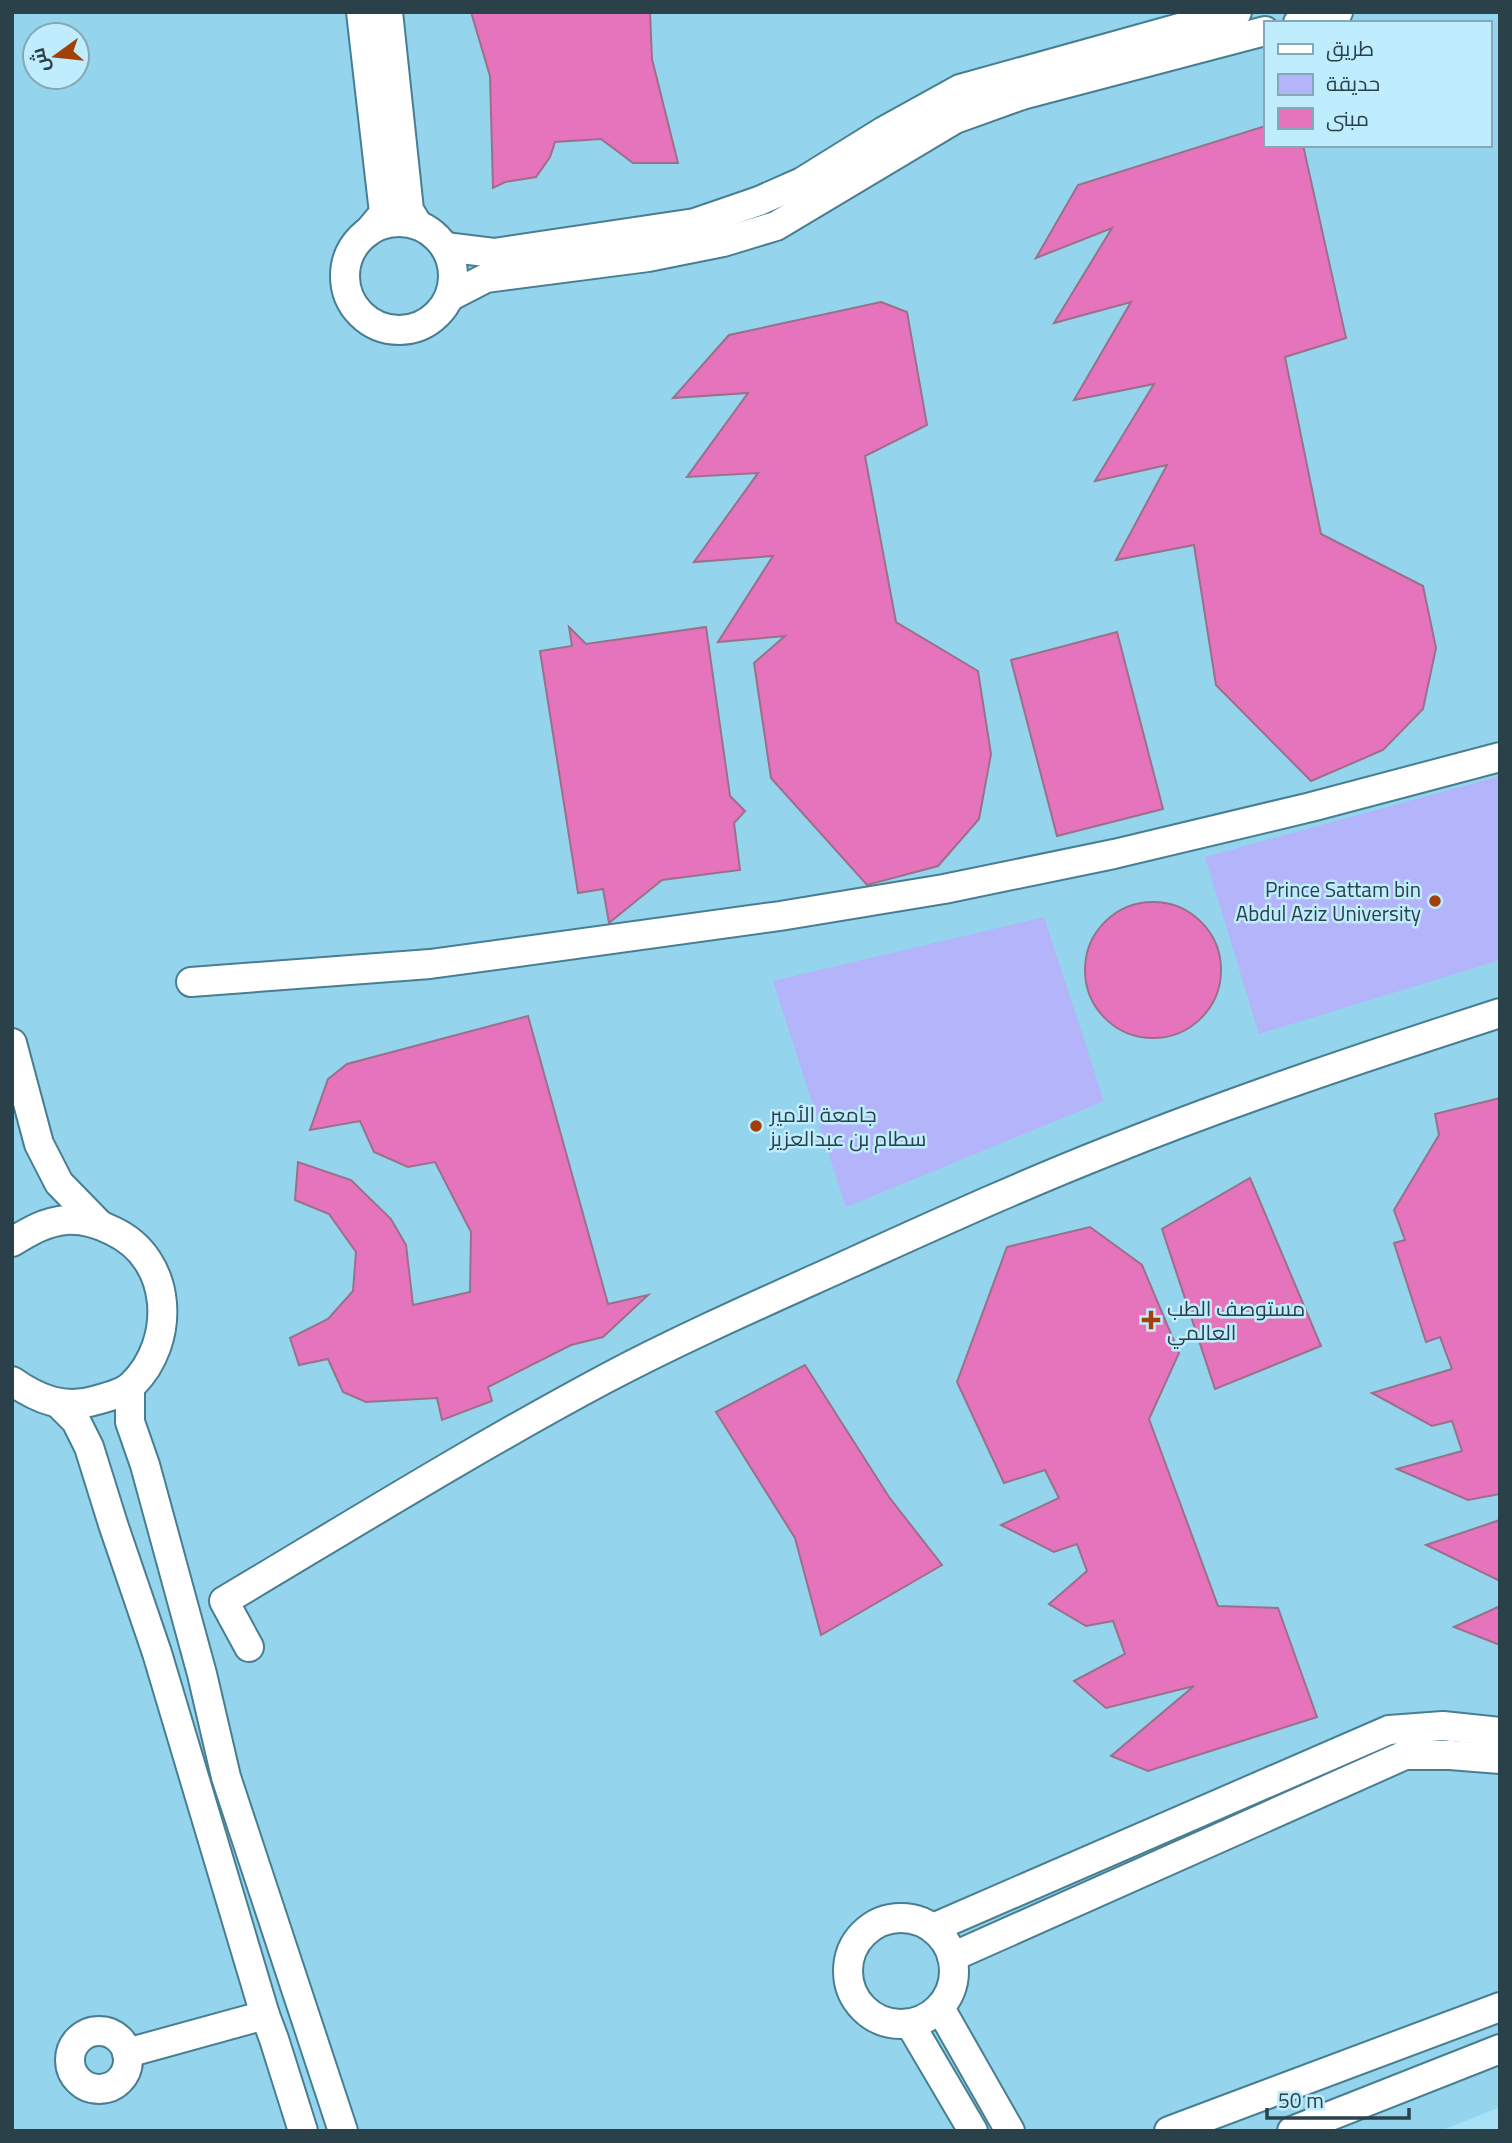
<svg xmlns="http://www.w3.org/2000/svg" width="1512" height="2143" viewBox="0 0 1512 2143" font-family="'Titillium Web',Cairo,sans-serif">
<style>
.built{fill:#94d4ec;fill-rule:evenodd}
.green{fill:#b3b4fa}
.building{fill:#e674bd;stroke:#9b7089;stroke-width:2}
.lines{fill:none;stroke-linecap:round;stroke-linejoin:round}
.minor-casing{stroke:#487e91;stroke-width:32}
.minor{stroke:#fff;stroke-width:28}
.poi-dot{fill:#a34009;stroke:#c0edfd;stroke-width:2.5}
.labels{text-anchor:middle;dominant-baseline:central;stroke-width:5;stroke-linejoin:round;paint-order:stroke}
.poi-label{font-size:21px;fill:#2a4149;stroke:#c0edfd;text-anchor:start}
</style>
<rect width="100%" height="100%" fill="#a9e1f6"/>
<path class="built" d="M12 12H1500V2107L1440 2131H12ZM1265 23H1489V145H1265ZM35 35H77V77H35Z"/>
<g class="green">
<polygon points="1500,776 1500,960 1259,1034 1205,857"/>
<polygon points="1044,917 1104,1101 846,1207 773,981"/>
</g>
<g class="building">
<polygon points="471,12 650,12 652,59 678,163 633,163 601,139 555,142 550,157 536,177 505,182 493,188 490,76"/>
<polygon points="1265,126 1265,145 1303,145 1346,338 1285,357 1321,534 1423,586 1436,648 1423,709 1383,750 1311,781 1216,685 1194,545 1116,560 1167,465 1095,481 1154,384 1074,400 1131,302 1054,323 1112,228 1036,258 1078,185"/>
<polygon points="881,302 907,312 927,425 865,456 896,622 978,671 991,754 979,819 938,866 867,885 771,778 754,663 785,636 718,642 773,556 694,562 758,473 687,477 748,393 673,398 729,335"/>
<polygon points="569,627 586,644 706,627 730,796 745,811 734,823 740,870 662,880 609,923 603,889 578,893 540,651 572,646"/>
<polygon points="1117,632 1163,809 1057,836 1011,660"/>
<circle cx="1153" cy="970" r="68"/>
<polygon points="528,1016 608,1304 648,1295 603,1337 571,1345 488,1387 492,1401 442,1420 437,1398 366,1402 343,1392 328,1359 299,1365 290,1338 328,1319 353,1291 356,1252 329,1214 295,1200 298,1162 351,1180 391,1219 406,1245 413,1305 470,1292 471,1232 435,1162 408,1167 374,1152 360,1121 310,1130 328,1079 347,1064"/>
<polygon points="1500,1098 1500,1494 1468,1500 1397,1469 1462,1451 1452,1421 1432,1426 1372,1393 1452,1369 1440,1337 1426,1342 1394,1243 1405,1240 1394,1210 1439,1135 1435,1114"/>
<polygon points="1250,1178 1321,1346 1215,1389 1162,1229"/>
<polygon points="1090,1227 1142,1265 1179,1353 1149,1419 1218,1606 1278,1608 1317,1717 1148,1771 1111,1756 1194,1686 1106,1708 1074,1681 1125,1654 1113,1621 1086,1626 1049,1604 1087,1571 1077,1544 1054,1552 1001,1525 1059,1498 1045,1470 1004,1483 957,1382 1007,1247"/>
<polygon points="805,1365 889,1497 942,1565 821,1635 795,1538 716,1412"/>
<polygon points="1500,1520 1500,1581 1426,1545"/>
<polygon points="1500,1606 1500,1645 1454,1627"/>
</g>
<g class="lines">
<defs>
<g id="minor">
<polyline points="361,12 384,213 368,232"/>
<polyline points="388,12 409,210 418,225"/>
<polyline points="1298,23 1338,12"/>
<circle cx="399" cy="276" r="54"/>
<polyline points="445,247 494,253 695,223 759,201 802,182 884,131 960,89 1237,12"/>
<polyline points="449,297 486,278 648,257 723,242 776,226 955,119 1022,95 1265,31"/>
<polyline points="191,982 430,964 780,916 944,889 1114,854 1311,807 1500,757"/>
<polyline points="12,1043 39,1144 59,1183 99,1224"/>
<path d="M12 1242C30 1231 45 1222 66 1220 82 1219 99 1224 113 1231 173 1259 177 1341 132 1385 124 1393 108 1397 97 1400 65 1410 39 1400 12 1381"/>
<polyline points="130,1387 130,1422 145,1465 202,1674 226,1777 343,2131"/>
<polyline points="58,1403 76,1421 89,1447 113,1524 157,1653 265,2015 274,2039 303,2131"/>
<path d="M249 1647 224 1601C350 1526 474 1449 603 1380 684 1337 769 1300 853 1262 937 1224 1020 1186 1106 1152 1235 1100 1367 1056 1500 1013"/>
<circle cx="901" cy="1971" r="53"/>
<polyline points="933,1928 1389,1730 1443,1726 1500,1732"/>
<polyline points="952,1957 1405,1755 1450,1755 1500,1759"/>
<polyline points="940,2008 1010,2131"/>
<polyline points="910,2024 973,2131"/>
<circle cx="99" cy="2060" r="29"/>
<polyline points="127,2053 265,2015"/>
<polyline points="1169,2131 1500,2007"/>
<polyline points="1292,2131 1500,2049"/>
</g>
</defs>
<use href="#minor" class="minor-casing"/>
<use href="#minor" class="minor"/>
</g>
<g class="poi-dot">
<circle cx="1435" cy="901" r="7"/>
<circle cx="756" cy="1126" r="7"/>
<path d="M1147.5 1309.5h7v7h7v7h-7v7h-7v-7h-7v-7h7z"/>
</g>
<g class="labels">
<g class="poi-label">
<text x="1421" y="889" text-anchor="end">Prince Sattam bin<tspan x="1421" dy="24">Abdul Aziz University</tspan></text>
<text x="770" y="1114">جامعة الأمير<tspan x="770" dy="24">سطام بن عبدالعزيز</tspan></text>
<text x="1167" y="1308">مستوصف الطب<tspan x="1167" dy="24">العالمي</tspan></text>
</g>
</g>
<rect width="1512" height="2143" fill="none" stroke="#2a4149" stroke-width="28"/>
<rect x="1264" y="21" width="228" height="126" fill="#c0edfd" stroke="#84a8b5" stroke-width="2"/>
<rect x="1278" y="44" width="35" height="10" fill="#ffffff" stroke="#84a8b5" stroke-width="2"/>
<text x="1326" y="56" font-size="21" fill="#2a4149">طريق</text>
<rect x="1278" y="74" width="35" height="21" fill="#b3b4fa" stroke="#84a8b5" stroke-width="2"/>
<text x="1326" y="91" font-size="21" fill="#2a4149">حديقة</text>
<rect x="1278" y="108" width="35" height="21" fill="#e674bd" stroke="#84a8b5" stroke-width="2"/>
<text x="1326" y="126" font-size="21" fill="#2a4149">مبنى</text>
<g transform="translate(56 56) rotate(255)"><circle r="33" fill="#c0edfd" stroke="#84a8b5" stroke-width="2"/>
<path d="M0-5L12 26L0 18L-12 26Z" fill="#a34009"/>
<text y="-10" font-size="19" font-weight="bold" text-anchor="middle" fill="#2a4149">ش</text>
</g>
<path d="M1267 2108v10h142v-10" fill="none" stroke="#2a4149" stroke-width="3.5"/>
<text x="1278" y="2108" font-size="21" fill="#2a4149" stroke="#c0edfd" stroke-width="5" paint-order="stroke">50 m</text>
</svg>
